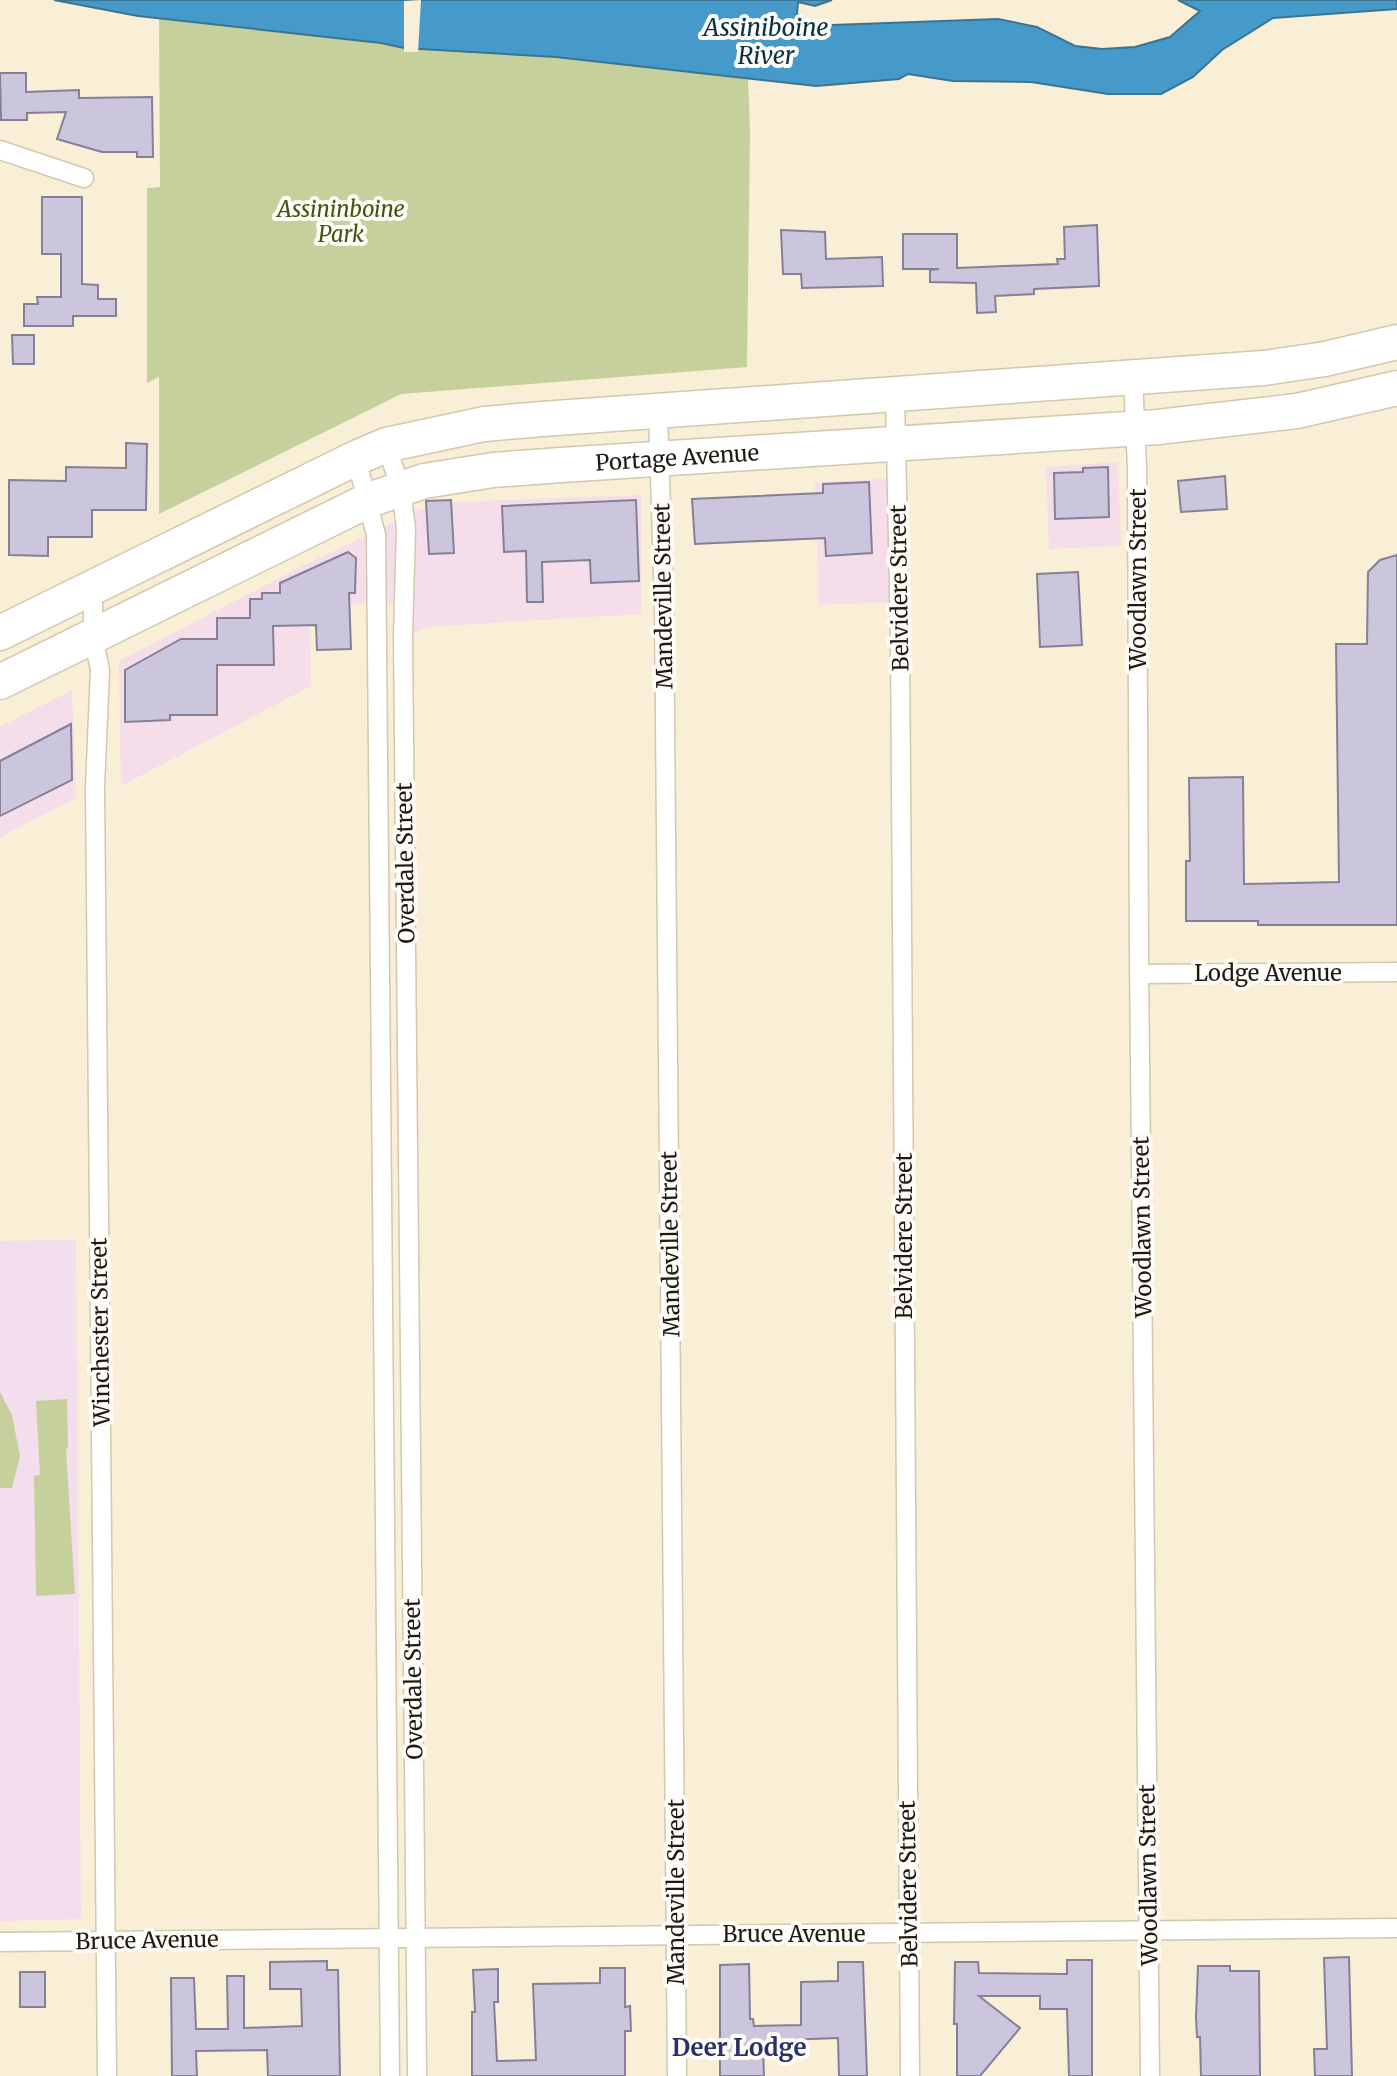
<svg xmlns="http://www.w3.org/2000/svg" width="1397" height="2076" viewBox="0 0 1397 2076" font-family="Merriweather,serif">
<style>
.commercial{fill:#f5deea}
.education{fill:#f3deed}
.green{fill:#c6d09c}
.water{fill:#469aca;stroke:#3a7493;stroke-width:2}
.pier{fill:#f9eed6}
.building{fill:#cbc5de;stroke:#858096;stroke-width:2}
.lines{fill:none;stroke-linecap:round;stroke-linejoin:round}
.street-casing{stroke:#d2c7af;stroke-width:21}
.highway-casing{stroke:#d2c7af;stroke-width:37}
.street{stroke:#fff;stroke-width:18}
.highway{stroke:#fff;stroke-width:34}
.labels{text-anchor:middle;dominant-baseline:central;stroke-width:8;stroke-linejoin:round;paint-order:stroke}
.park-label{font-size:22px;font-style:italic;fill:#495115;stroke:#fefcf7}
.street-label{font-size:22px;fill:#1e1a12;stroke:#fefcf7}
.water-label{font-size:24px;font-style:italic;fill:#082f43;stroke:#fefcf7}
.neighbourhood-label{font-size:24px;font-weight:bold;fill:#2b306a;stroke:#fefcf7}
</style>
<rect width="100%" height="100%" fill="#f9eed6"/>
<g class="commercial">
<polygon points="1118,462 1121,546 1049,549 1046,467"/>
<polygon points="896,478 898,602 819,605 815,483"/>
<polygon points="641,495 641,614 428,627 404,638 405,603 310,604 311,686 121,786 119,661 309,563 433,503"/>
<polygon points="72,690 76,798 0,837 0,727"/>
</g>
<polygon class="education" points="76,1240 81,1919 0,1921 0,1241"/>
<g class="green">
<polygon points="159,18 381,43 404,48 556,57 748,79 750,131 747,367 401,394 159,514 159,377 147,383 147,188 160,187"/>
<polygon points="0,1392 12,1415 20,1456 12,1488 0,1488"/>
<polygon points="67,1399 68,1447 66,1449 75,1594 36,1596 34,1476 40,1475 36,1401"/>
</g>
<polygon class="water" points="54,0 832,0 815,6 798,2 797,14 810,23 832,25 998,19 1037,27 1075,46 1102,49 1135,47 1170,37 1200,11 1178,0 1397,0 1397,9 1273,18 1222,50 1193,77 1161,94 1108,94 1031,82 953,81 908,74 899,79 816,86 556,57 404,48 381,43 138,16"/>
<polygon class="pier" points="421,0 418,52 404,52 404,1"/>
<g class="building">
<polygon points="0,73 26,73 26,92 79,90 79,98 152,97 153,157 137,157 137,152 102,152 57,139 66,112 27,113 27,120 1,120"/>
<polygon points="42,197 82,197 82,284 98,285 98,299 116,299 116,316 73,316 73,326 24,326 24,304 38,304 37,297 61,297 61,254 42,254"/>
<polygon points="1097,225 1099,286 1034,289 1034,294 995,296 996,312 977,313 976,283 930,282 930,270 939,269 903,269 903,234 957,234 957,268 1058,264 1057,259 1065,259 1064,227"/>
<polygon points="781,230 825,232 826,259 882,257 883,286 802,288 801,274 783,274"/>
<polygon points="12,335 34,335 34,364 13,364"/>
<polygon points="126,443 147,444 146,510 92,510 92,537 48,537 48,556 9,555 9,480 66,481 66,467 126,468"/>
<polygon points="1108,467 1109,517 1055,519 1054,473 1083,472 1083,468"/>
<polygon points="1225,476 1227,509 1181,512 1178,481"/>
<polygon points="869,482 872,553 826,556 825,538 695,544 692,499 823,493 823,484"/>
<polygon points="451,500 454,553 429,554 426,501"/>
<polygon points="636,500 639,581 591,583 590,560 542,562 543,602 527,602 526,551 504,552 502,506"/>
<polygon points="348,552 356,558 355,593 349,593 351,649 317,650 316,625 273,626 274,665 217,665 217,715 170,715 170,720 125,722 125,670 181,639 217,639 217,618 250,618 250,599 262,599 262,593 280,593 280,583"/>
<polygon points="1397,555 1397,925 1258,925 1258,921 1186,921 1186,861 1190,861 1189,778 1243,777 1244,884 1339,882 1336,644 1367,644 1368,572 1380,560"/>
<polygon points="1078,572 1082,645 1040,647 1037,574"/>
<polygon points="71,724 72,780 0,816 0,761"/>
<polygon points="1349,1957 1352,2076 1315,2076 1314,2049 1327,2049 1324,1958"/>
<polygon points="1067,1960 1092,1960 1092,2076 1069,2076 1067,2009 1040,2009 1040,1996 979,1996 1020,2028 980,2076 957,2076 957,2024 954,2024 955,1962 978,1962 979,1973 1067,1974"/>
<polygon points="327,1961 327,1970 338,1970 340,2076 268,2076 267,2050 196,2051 197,2076 172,2076 171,1978 194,1978 196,2029 228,2029 227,1976 244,1976 244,2028 302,2026 301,1989 270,1989 270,1962"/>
<polygon points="838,1962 863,1962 867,2076 839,2076 838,2038 784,2040 784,2046 763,2046 764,2076 720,2076 720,1965 749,1964 750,2019 753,2019 754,2026 801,2025 801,1982 838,1981"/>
<polygon points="1198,1966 1230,1966 1230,1971 1259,1971 1260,2076 1201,2076 1200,2037 1197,2037 1196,2017"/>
<polygon points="600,1968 625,1968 625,2007 630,2006 631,2031 625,2031 625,2076 472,2076 472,2012 475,2012 473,1970 498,1969 498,2002 494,2002 497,2061 536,2060 533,1984 600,1983"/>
<rect x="20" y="1972" width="25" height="35"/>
</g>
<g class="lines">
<defs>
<g id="street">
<polyline points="0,150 84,178"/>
<polyline points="1133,378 1137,468 1139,958 1150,2076"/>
<polyline points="895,395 900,640 910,2076"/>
<polyline points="658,412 664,606 677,2076"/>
<polyline points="386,445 401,489 406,528 403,637 417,2076"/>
<polyline points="356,458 376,535 390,2076"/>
<polyline points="93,588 93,636 100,670 95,787 107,2076"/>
<polyline points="1139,974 1397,972"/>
<polyline points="0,1942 1397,1928"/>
</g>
<g id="highway">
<polyline points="0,633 356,458 386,445 484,424 542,419 1264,368 1325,359 1397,342"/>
<path id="s1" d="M0 682 369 500 424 481 493 470 561 465 1158 427 1297 411 1397 388"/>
</g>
</defs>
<use href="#street" class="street-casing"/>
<use href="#highway" class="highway-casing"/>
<use href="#street" class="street"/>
<use href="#highway" class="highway"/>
</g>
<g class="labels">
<g class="park-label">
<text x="341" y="209">Assininboine<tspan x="341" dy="25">Park</tspan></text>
</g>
<g class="street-label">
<text stroke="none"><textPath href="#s1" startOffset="724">Portage Avenue</textPath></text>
<text transform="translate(1138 579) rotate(-90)">Woodlawn Street</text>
<text transform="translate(899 588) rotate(-91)">Belvidere Street</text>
<text transform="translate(663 596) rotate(-91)">Mandeville Street</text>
<text transform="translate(405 863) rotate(-91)">Overdale Street</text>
<text x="1268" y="973">Lodge Avenue</text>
<text transform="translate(1142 1227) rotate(-91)">Woodlawn Street</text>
<text transform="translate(904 1236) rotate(-90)">Belvidere Street</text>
<text transform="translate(670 1244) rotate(-91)">Mandeville Street</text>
<text transform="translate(100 1332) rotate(-91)">Winchester Street</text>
<text transform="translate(413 1679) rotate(-91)">Overdale Street</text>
<text transform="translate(1148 1875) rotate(-91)">Woodlawn Street</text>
<text transform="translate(908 1884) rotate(-91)">Belvidere Street</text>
<text transform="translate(676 1892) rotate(-90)">Mandeville Street</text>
<text x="794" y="1934">Bruce Avenue</text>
<text transform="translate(147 1940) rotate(-1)">Bruce Avenue</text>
</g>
<g class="water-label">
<text x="766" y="27">Assiniboine<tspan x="766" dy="28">River</tspan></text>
</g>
<g class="neighbourhood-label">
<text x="739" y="2047">Deer Lodge</text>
</g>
</g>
</svg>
